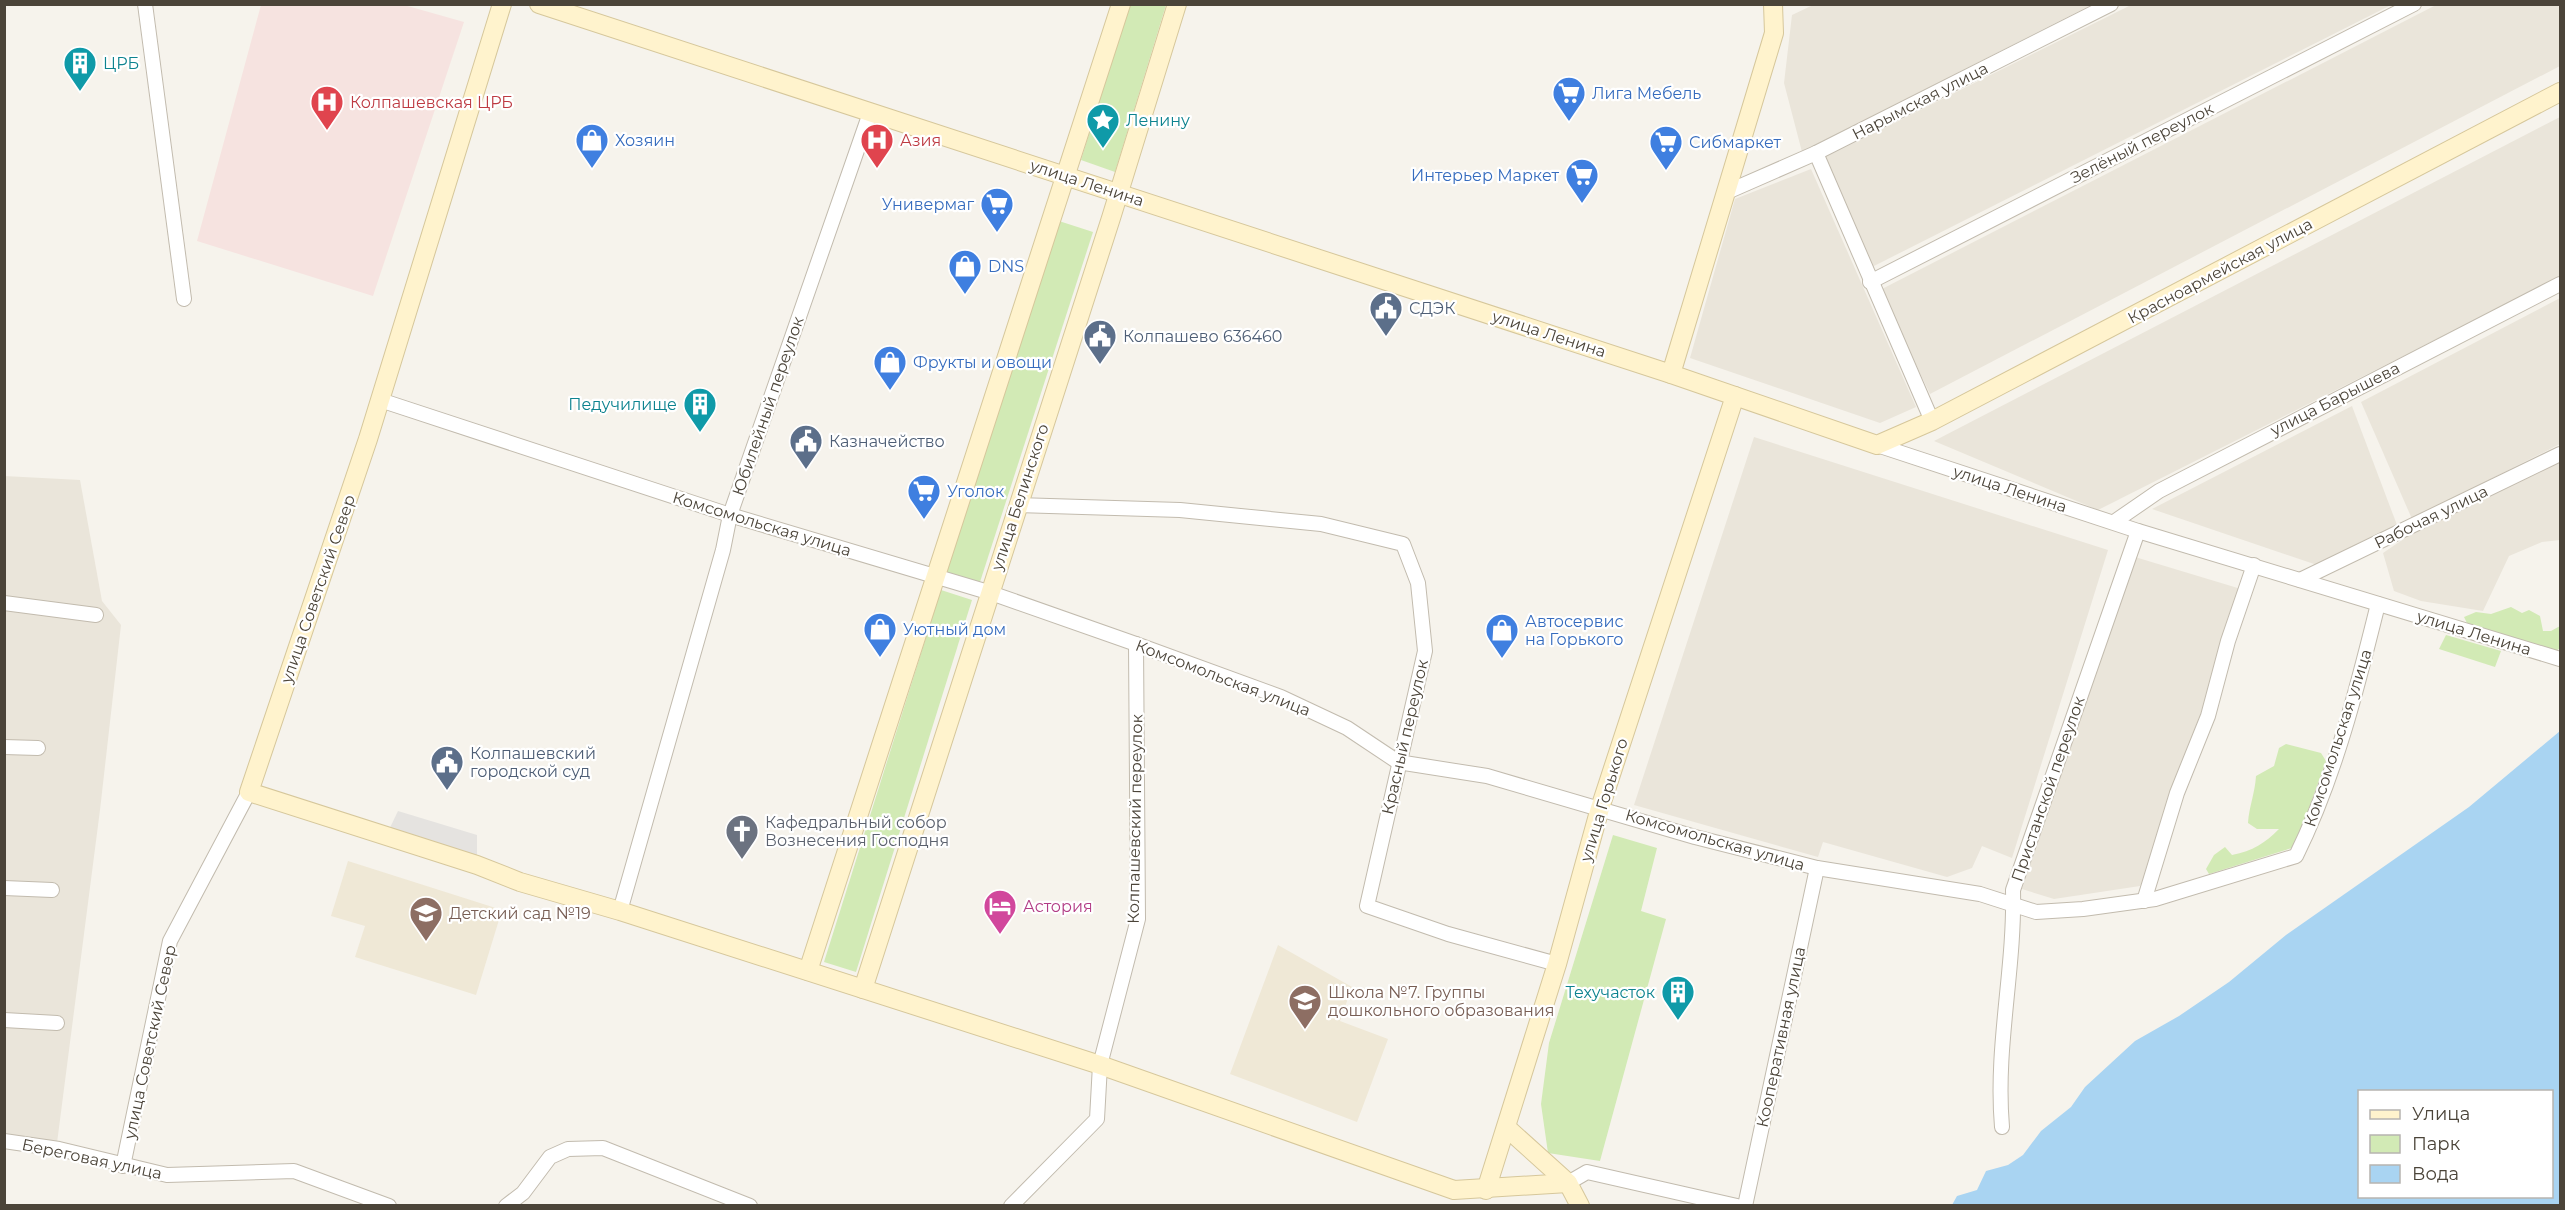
<svg xmlns="http://www.w3.org/2000/svg" width="2565" height="1210" viewBox="0 0 2565 1210" font-family="Montserrat,sans-serif">
<style>
.residential{fill:#eae5da}
.education{fill:#efe8d6}
.medical{fill:#f6e3e0}
.green{fill:#d2eab5}
.parking{fill:#e5e3e0}
.water{fill:#a9d4f2;fill-rule:evenodd}
.lines{fill:none;stroke-linecap:round;stroke-linejoin:round}
.street-casing{stroke:#c2bbae;stroke-width:16}
.secondary-casing{stroke:#d6c79b;stroke-width:20}
.street{stroke:#fff;stroke-width:14}
.secondary{stroke:#fff3cd;stroke-width:18}
.labels{text-anchor:middle;dominant-baseline:central;stroke-width:4.5;stroke-linejoin:round;paint-order:stroke}
.culture-label{font-size:16px;fill:#0d838f;stroke:#fff;text-anchor:start}
.shop-label{font-size:16px;fill:#366cbe;stroke:#fff;text-anchor:start}
.street-label{font-size:16px;fill:#4b4439;stroke:#fff}
.health-label{font-size:16px;fill:#be3a42;stroke:#fff;text-anchor:start}
.service-label{font-size:16px;fill:#4e5e75;stroke:#fff;text-anchor:start}
.worship-label{font-size:16px;fill:#5b616d;stroke:#fff;text-anchor:start}
.hotel-label{font-size:16px;fill:#b23c85;stroke:#fff;text-anchor:start}
.education-label{font-size:16px;fill:#785e54;stroke:#fff;text-anchor:start}
</style>
<rect width="100%" height="100%" fill="#f6f3ec"/>
<g class="residential">
<polygon points="1813,5 1813,4 2091,5 1802,152 1784,83 1792,15"/>
<polygon points="2131,5 2391,5 1870,268 1824,158"/>
<polygon points="2436,5 2560,5 2560,66 1930,394 1880,290"/>
<polygon points="2560,117 2560,277 2098,510 1934,441"/>
<polygon points="1811,169 1916,407 1880,423 1690,358 1735,199"/>
<polygon points="2560,298 2560,444 2412,519 2361,402"/>
<polygon points="2352,406 2397,525 2317,565 2152,509"/>
<polygon points="1754,437 2108,550 2012,858 1982,846 1972,868 1947,877 1823,842 1818,857 1634,805"/>
<polygon points="2560,459 2560,540 2542,542 2509,556 2483,611 2421,601 2394,591 2383,553 2433,519"/>
<polygon points="4,476 80,480 102,601 121,625 100,810 57,1143 5,1135"/>
<polygon points="2135,557 2241,589 2206,700 2171,790 2145,878 2140,886 2054,899 2022,889"/>
</g>
<g class="education">
<polygon points="348,861 502,910 476,995 355,957 365,926 331,916"/>
<polygon points="1278,945 1352,987 1340,1021 1388,1039 1357,1122 1230,1074"/>
</g>
<polygon class="medical" points="261,5 404,5 464,22 373,296 197,241"/>
<g class="green">
<polygon points="1129,5 1166,5 1115,172 1081,160"/>
<polygon points="1059,221 1093,232 980,582 946,572"/>
<polygon points="941,590 972,600 856,972 824,962"/>
<polygon points="2511,607 2522,613 2529,610 2540,616 2543,631 2551,631 2560,626 2560,648 2552,654 2470,629 2464,617 2476,612 2491,614"/>
<polygon points="2446,635 2501,651 2495,667 2439,649"/>
<path d="M2286 744 2321 753 2326 761 2295 847 2209 874 2206 869 2214 855 2225 847 2232 855C2253 851 2265 843 2279 829H2257L2248 823C2249 807 2255 793 2256 776L2274 766 2279 748Z"/>
<polygon points="1613,835 1657,848 1641,911 1666,919 1600,1161 1548,1153 1541,1104 1549,1043"/>
</g>
<polygon class="parking" points="398,811 477,835 477,865 386,836"/>
<path class="water" d="M2560 731V1205H1952L1957 1196 1977 1190 1986 1171 2008 1165 2023 1155 2041 1131 2071 1107 2085 1087 2135 1041 2179 1016 2229 982 2286 935 2469 807ZM2360 1092H2552V1196H2360Z"/>
<g class="lines">
<defs>
<g id="street">
<polyline points="145,4 184,299"/>
<polyline points="1816,153 1932,421"/>
<polyline points="1727,192 1816,153 2111,4"/>
<polyline points="1870,282 2414,4"/>
<path d="M380 400 730 515 988 592 1136 644 1281 697 1347 728 1398 762 1487 776 1695 837 1817 868 1980 894 2036 912 2083 909 2155 899 2296 856C2335 777 2357 689 2378 604"/>
<polyline points="1877,445 2138,531 2560,659"/>
<polyline points="1017,505 1180,510 1321,524 1403,544 1418,583 1425,651 1367,906 1448,934 1557,964"/>
<polyline points="2114,522 2159,491 2560,284"/>
<polyline points="2300,580 2560,454"/>
<polyline points="4,603 96,615"/>
<polyline points="4,747 38,748"/>
<polyline points="4,888 52,890"/>
<polyline points="2144,901 2177,793 2208,716 2228,641 2254,565"/>
<polyline points="620,911 723,550 730,515 870,113"/>
<polyline points="4,1020 57,1023"/>
<path d="M2002 1127C1995 1047 2015 969 2013 890L2138 531"/>
<polyline points="4,1141 59,1149 167,1175 294,1171 389,1206"/>
<polyline points="123,1166 170,941 249,792"/>
<polyline points="1568,1183 1587,1172 1737,1206"/>
<polyline points="506,1206 523,1193 550,1157 568,1149 603,1148 750,1206"/>
<polyline points="1011,1206 1097,1119 1100,1065 1138,919 1136,644"/>
<polyline points="1745,1206 1817,868"/>
</g>
<g id="secondary">
<polyline points="502,4 368,439 249,792 477,865 520,882 620,911 1100,1065 1454,1190 1568,1183"/>
<polyline points="539,4 1671,374 1877,445 1932,421 2560,92"/>
<polyline points="1671,374 1774,33 1773,4"/>
<polyline points="808,971 1121,4"/>
<polyline points="863,989 1111,218 1177,4"/>
<polyline points="1507,1128 1568,1183 1580,1206"/>
<polyline points="1486,1190 1557,964 1600,808 1735,396"/>
</g>
</defs>
<use href="#street" class="street-casing"/>
<use href="#secondary" class="secondary-casing"/>
<use href="#street" class="street"/>
<use href="#secondary" class="secondary"/>
</g>
<defs>
<symbol id="building-pin" viewBox="-11 -11 22 30"><path d="M0 17L-7.5 6A9.5 9.5 0 1 1 7.5 6Z" fill="#0f9aa8" stroke="#fff"/><path d="M-4-6H4V6H1V3H-1V6H-4ZM-2.5-4.3h1.7v1.8h-1.7ZM.8-4.3h1.7v1.8H.8ZM-2.5-1h1.7V.8h-1.7ZM.8-1h1.7V.8H.8Z" fill="#fff"/></symbol>
<symbol id="supermarket-pin" viewBox="-11 -11 22 30"><path d="M0 17L-7.5 6A9.5 9.5 0 1 1 7.5 6Z" fill="#3f7fe0" stroke="#fff"/><path d="M-6-5.5h2.5l.6 2H6L4.5 2H-2.5L-4.4-4H-6ZM-1.5 3.2a1.3 1.3 0 1 0 .1 0ZM3 3.2a1.3 1.3 0 1 0 .1 0Z" fill="#fff"/></symbol>
<symbol id="hospital-pin" viewBox="-11 -11 22 30"><path d="M0 17L-7.5 6A9.5 9.5 0 1 1 7.5 6Z" fill="#e0444e" stroke="#fff"/><path d="M-5-5h3v3.5h4V-5h3V5h-3V1.5h-4V5h-3Z" fill="#fff"/></symbol>
<symbol id="sight-pin" viewBox="-11 -11 22 30"><path d="M0 17L-7.5 6A9.5 9.5 0 1 1 7.5 6Z" fill="#0f9aa8" stroke="#fff"/><path d="M0-6L1.8-2.2L6-1.7L2.9 1.2L3.7 5.4L0 3.3L-3.7 5.4L-2.9 1.2L-6-1.7L-1.8-2.2Z" fill="#fff"/></symbol>
<symbol id="shop-pin" viewBox="-11 -11 22 30"><path d="M0 17L-7.5 6A9.5 9.5 0 1 1 7.5 6Z" fill="#3f7fe0" stroke="#fff"/><path d="M-5-2.5h2.3a2.7 3.5 0 0 1 5.4 0H5L5.5 6h-11ZM-1.5-2.5h3a1.5 2.3 0 0 0-3 0Z" fill="#fff"/></symbol>
<symbol id="civic-pin" viewBox="-11 -11 22 30"><path d="M0 17L-7.5 6A9.5 9.5 0 1 1 7.5 6Z" fill="#5c6f8a" stroke="#fff"/><path d="M-.6-6.5H3V-4.5H.6V-3L4-1V1h2V6H-6V1h2V-1L-.6-3ZM-1.2 2.5V6h2.4V2.5Z" fill="#fff"/></symbol>
<symbol id="church-pin" viewBox="-11 -11 22 30"><path d="M0 17L-7.5 6A9.5 9.5 0 1 1 7.5 6Z" fill="#6b7280" stroke="#fff"/><path d="M-1.2-6h2.4v3.5h3.3v2.4h-3.3V6h-2.4V-.1h-3.3v-2.4h3.3Z" fill="#fff"/></symbol>
<symbol id="hotel-pin" viewBox="-11 -11 22 30"><path d="M0 17L-7.5 6A9.5 9.5 0 1 1 7.5 6Z" fill="#d1479c" stroke="#fff"/><path d="M-6-4.5h1.5V1H6V5H4.5V3h-9V5H-6ZM-4 0a1.8 1.8 0 1 1 3.6 0ZM.5 0V-2.5h3Q6-2.5 6 0Z" fill="#fff"/></symbol>
<symbol id="school-pin" viewBox="-11 -11 22 30"><path d="M0 17L-7.5 6A9.5 9.5 0 1 1 7.5 6Z" fill="#8d6e63" stroke="#fff"/><path d="M0-5L7-2L0 1L-7-2ZM-4 1L0 2.5L4 1V4Q0 6-4 4Z" fill="#fff"/></symbol>
</defs>
<g fill-rule="evenodd">
<use href="#building-pin" x="61" y="44" width="38" height="52"/>
<use href="#supermarket-pin" x="1550" y="74" width="38" height="52"/>
<use href="#hospital-pin" x="308" y="83" width="38" height="52"/>
<use href="#sight-pin" x="1084" y="101" width="38" height="52"/>
<use href="#shop-pin" x="573" y="121" width="38" height="52"/>
<use href="#hospital-pin" x="858" y="121" width="38" height="52"/>
<use href="#supermarket-pin" x="1647" y="123" width="38" height="52"/>
<use href="#supermarket-pin" x="1563" y="156" width="38" height="52"/>
<use href="#supermarket-pin" x="978" y="185" width="38" height="52"/>
<use href="#shop-pin" x="946" y="247" width="38" height="52"/>
<use href="#civic-pin" x="1367" y="289" width="38" height="52"/>
<use href="#civic-pin" x="1081" y="317" width="38" height="52"/>
<use href="#shop-pin" x="871" y="343" width="38" height="52"/>
<use href="#building-pin" x="681" y="385" width="38" height="52"/>
<use href="#civic-pin" x="787" y="422" width="38" height="52"/>
<use href="#supermarket-pin" x="905" y="472" width="38" height="52"/>
<use href="#shop-pin" x="861" y="610" width="38" height="52"/>
<use href="#shop-pin" x="1483" y="611" width="38" height="52"/>
<use href="#civic-pin" x="428" y="743" width="38" height="52"/>
<use href="#church-pin" x="723" y="812" width="38" height="52"/>
<use href="#hotel-pin" x="981" y="887" width="38" height="52"/>
<use href="#school-pin" x="407" y="894" width="38" height="52"/>
<use href="#building-pin" x="1659" y="973" width="38" height="52"/>
<use href="#school-pin" x="1286" y="982" width="38" height="52"/>
</g>
<g class="labels">
<g class="culture-label">
<text x="103" y="63">ЦРБ</text>
<text x="1126" y="120">Ленину</text>
<text x="677" y="404" text-anchor="end">Педучилище</text>
<text x="1655" y="992" text-anchor="end">Техучасток</text>
</g>
<g class="shop-label">
<text x="1592" y="93">Лига Мебель</text>
<text x="615" y="140">Хозяин</text>
<text x="1689" y="142">Сибмаркет</text>
<text x="1559" y="175" text-anchor="end">Интерьер Маркет</text>
<text x="974" y="204" text-anchor="end">Универмаг</text>
<text x="988" y="266">DNS</text>
<text x="913" y="362">Фрукты и овощи</text>
<text x="947" y="491">Уголок</text>
<text x="1525" y="621">Автосервис<tspan x="1525" dy="18">на Горького</tspan></text>
<text x="903" y="629">Уютный дом</text>
</g>
<g class="street-label">
<text transform="translate(1920 101) rotate(-27)">Нарымская улица</text>
<text transform="translate(2142 143) rotate(-27)">Зелёный переулок</text>
<text transform="translate(1087 183) rotate(18)">улица Ленина</text>
<text transform="translate(2220 271) rotate(-28)">Красноармейская улица</text>
<text transform="translate(1549 334) rotate(18)">улица Ленина</text>
<text transform="translate(2335 399) rotate(-27)">улица Барышева</text>
<text transform="translate(768 406) rotate(-71)">Юбилейный переулок</text>
<text transform="translate(2010 489) rotate(18)">улица Ленина</text>
<text transform="translate(1020 497) rotate(-72)">улица Белинского</text>
<text transform="translate(2431 517) rotate(-26)">Рабочая улица</text>
<text transform="translate(762 524) rotate(17)">Комсомольская улица</text>
<text transform="translate(318 589) rotate(-71)">улица Советский Север</text>
<text transform="translate(2474 633) rotate(17)">улица Ленина</text>
<text transform="translate(1223 678) rotate(21)">Комсомольская улица</text>
<text transform="translate(1405 737) rotate(-77)">Красный переулок</text>
<text transform="translate(2338 738) rotate(-72)">Комсомольская улица</text>
<text transform="translate(2048 789) rotate(-71)">Пристанской переулок</text>
<text transform="translate(1604 800) rotate(-73)">улица Горького</text>
<text transform="translate(1135 819) rotate(-89)">Колпашевский переулок</text>
<text transform="translate(1715 840) rotate(16)">Комсомольская улица</text>
<text transform="translate(1781 1037) rotate(-78)">Кооперативная улица</text>
<text transform="translate(150 1042) rotate(-78)">улица Советский Север</text>
<text transform="translate(92 1159) rotate(12)">Береговая улица</text>
</g>
<g class="health-label">
<text x="350" y="102">Колпашевская ЦРБ</text>
<text x="900" y="140">Азия</text>
</g>
<g class="service-label">
<text x="1409" y="308">СДЭК</text>
<text x="1123" y="336">Колпашево 636460</text>
<text x="829" y="441">Казначейство</text>
<text x="470" y="753">Колпашевский<tspan x="470" dy="18">городской суд</tspan></text>
</g>
<g class="worship-label">
<text x="765" y="822">Кафедральный собор<tspan x="765" dy="18">Вознесения Господня</tspan></text>
</g>
<g class="hotel-label">
<text x="1023" y="906">Астория</text>
</g>
<g class="education-label">
<text x="449" y="913">Детский сад №19</text>
<text x="1328" y="992">Школа №7. Группы<tspan x="1328" dy="18">дошкольного образования</tspan></text>
</g>
</g>
<rect width="2565" height="1210" fill="none" stroke="#4b4439" stroke-width="12"/>
<rect x="2358" y="1090" width="195" height="108" fill="#ffffff" stroke="#b7b4b0" stroke-width="1.5"/>
<rect x="2370" y="1110" width="30" height="9" fill="#fff3cd" stroke="#b7b4b0" stroke-width="1.5"/>
<text x="2412" y="1120" font-size="18" fill="#4b4439">Улица</text>
<rect x="2370" y="1135" width="30" height="18" fill="#d2eab5" stroke="#b7b4b0" stroke-width="1.5"/>
<text x="2412" y="1150" font-size="18" fill="#4b4439">Парк</text>
<rect x="2370" y="1165" width="30" height="18" fill="#a9d4f2" stroke="#b7b4b0" stroke-width="1.5"/>
<text x="2412" y="1180" font-size="18" fill="#4b4439">Вода</text>
</svg>
